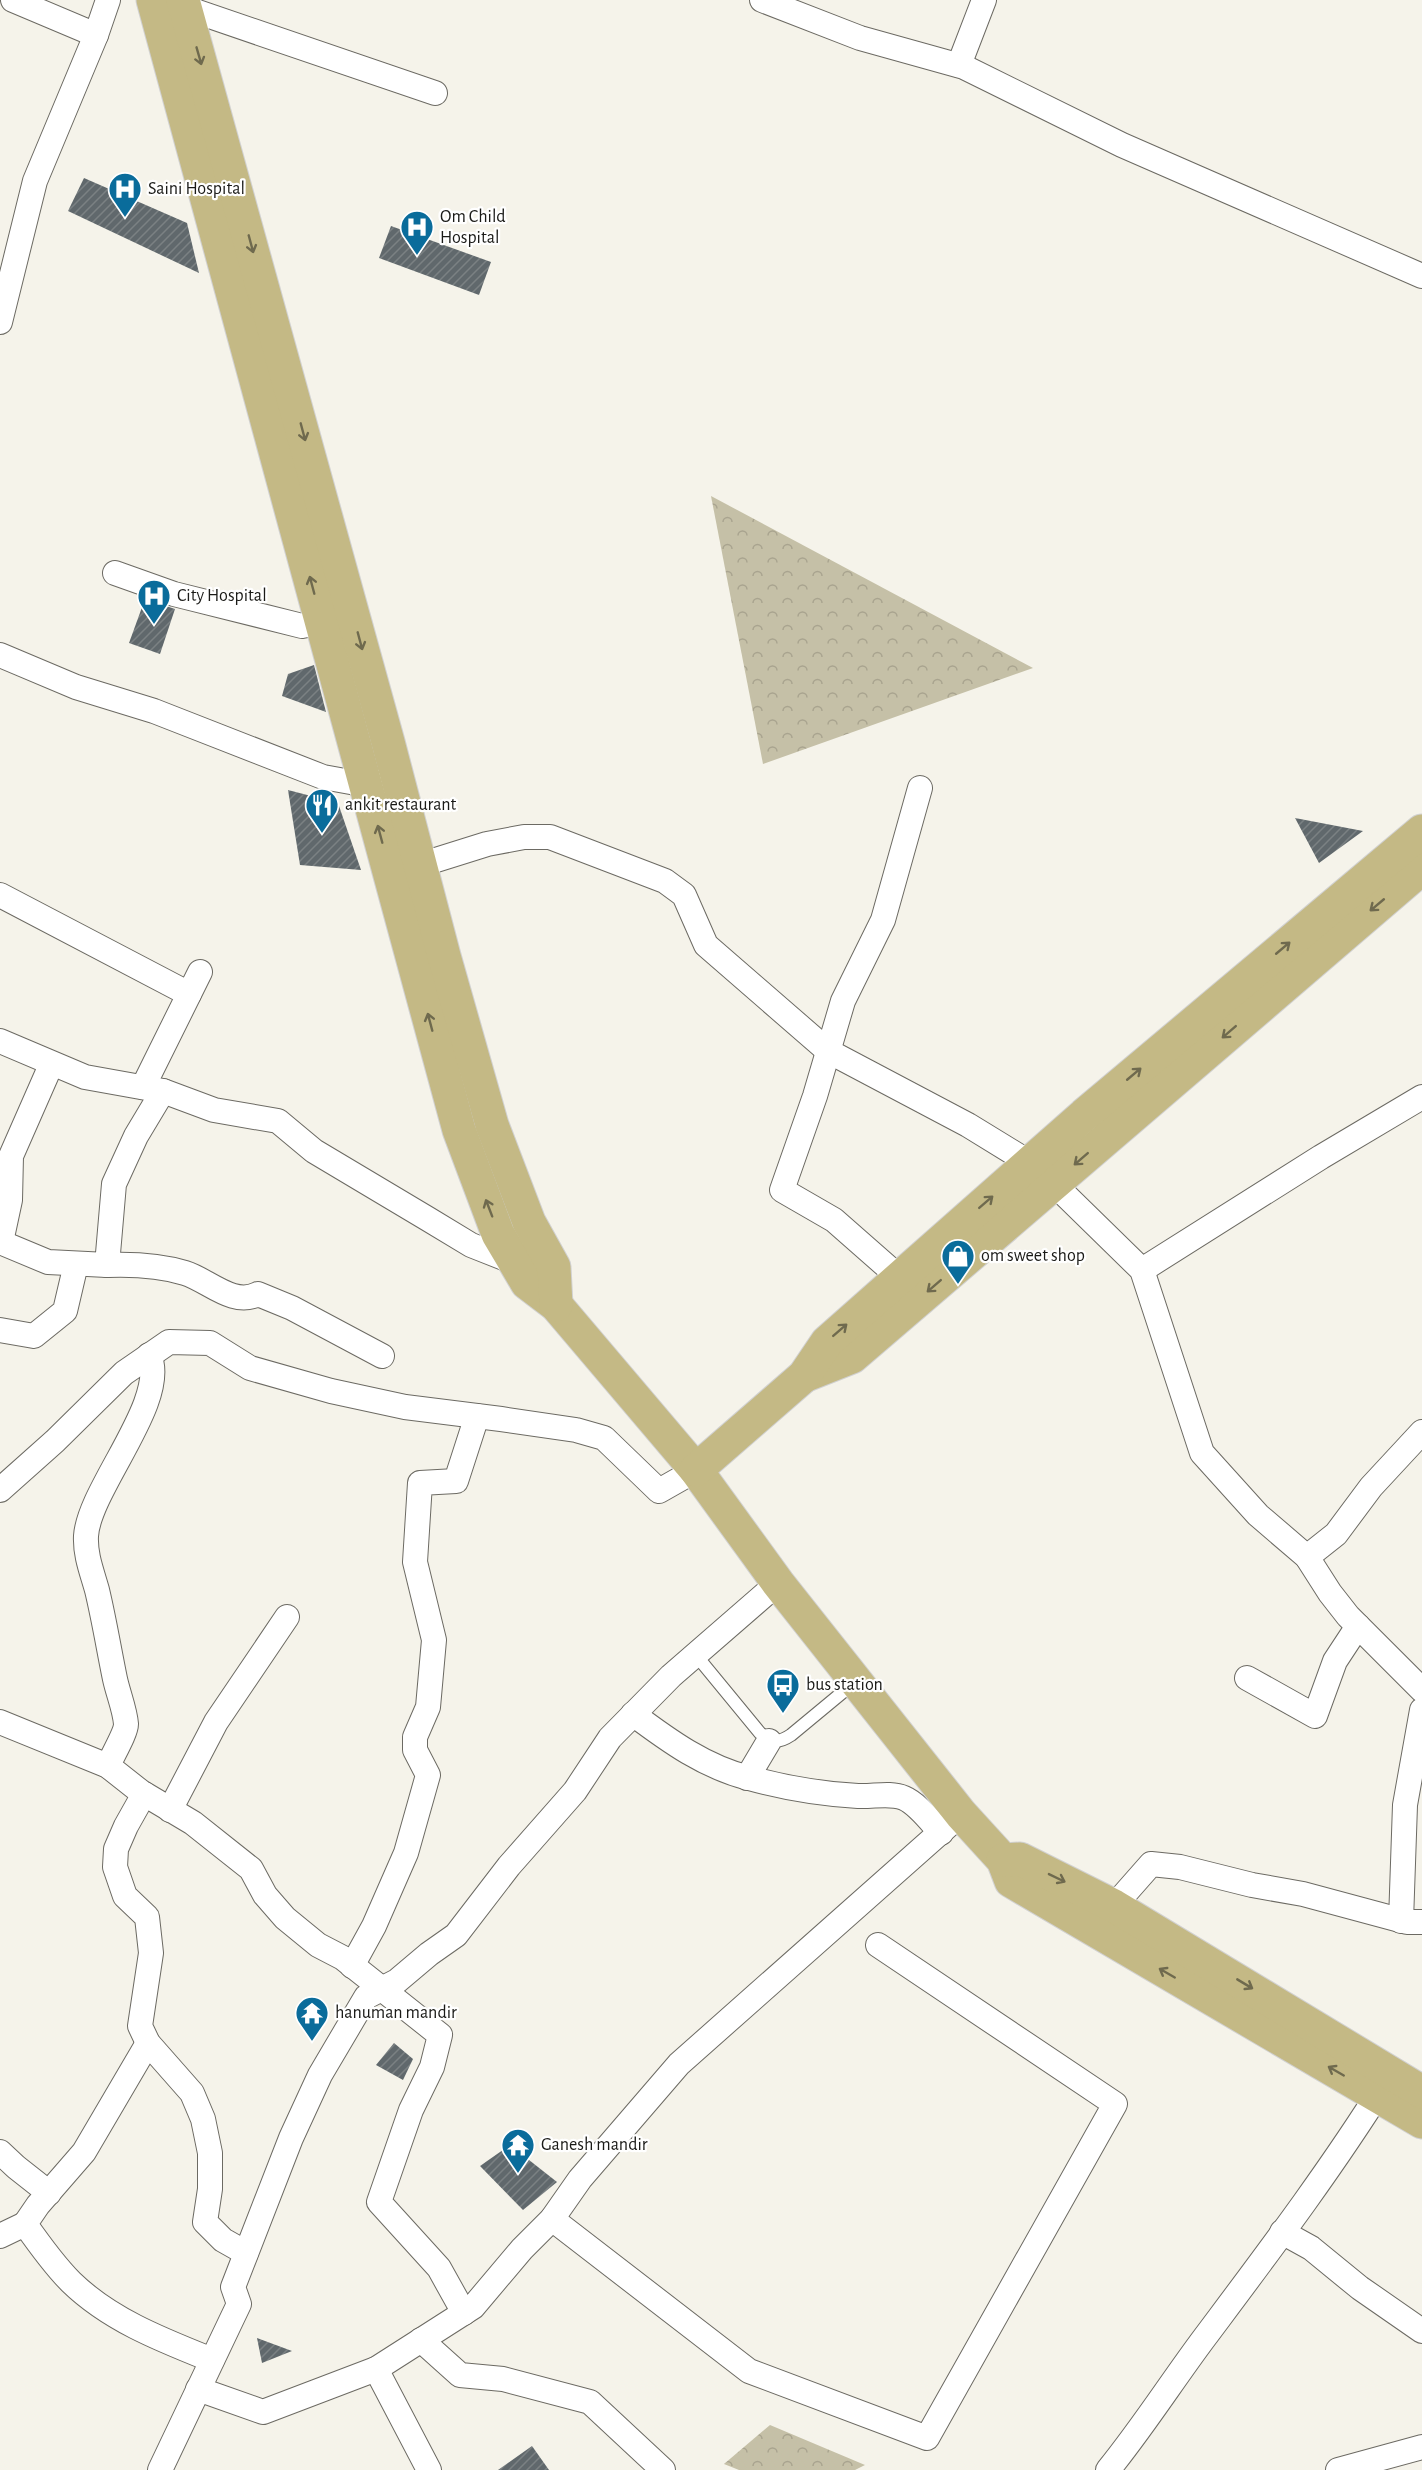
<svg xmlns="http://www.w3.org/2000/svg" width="1422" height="2470" viewBox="0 0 1422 2470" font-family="'Alegreya Sans',sans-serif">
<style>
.forest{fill:url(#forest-crowns)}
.building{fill:url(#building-hatch)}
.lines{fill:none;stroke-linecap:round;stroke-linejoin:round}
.lane-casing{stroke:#6c6a63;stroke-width:14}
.street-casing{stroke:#6c6a63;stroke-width:26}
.primary-casing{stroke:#d1d1d1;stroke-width:35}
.lane{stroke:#fff;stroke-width:12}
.street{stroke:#fff;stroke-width:24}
.primary{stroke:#c4b985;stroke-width:33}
.oneway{stroke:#6f6a4e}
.labels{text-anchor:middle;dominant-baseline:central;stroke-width:4.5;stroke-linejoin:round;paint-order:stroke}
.poi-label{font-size:18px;fill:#1a1a17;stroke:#fff;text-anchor:start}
</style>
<defs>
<pattern id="forest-crowns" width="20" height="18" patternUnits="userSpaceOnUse" patternTransform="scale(1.5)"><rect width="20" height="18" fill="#c5c0a7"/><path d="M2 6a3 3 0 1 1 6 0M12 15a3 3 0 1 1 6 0" fill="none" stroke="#a9a48f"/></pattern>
<pattern id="building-hatch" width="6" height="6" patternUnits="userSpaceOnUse" patternTransform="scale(1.5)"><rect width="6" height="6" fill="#60686c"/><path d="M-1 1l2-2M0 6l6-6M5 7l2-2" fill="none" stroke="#7b8183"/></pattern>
</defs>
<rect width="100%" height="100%" fill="#f5f3ea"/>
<g class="forest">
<polygon points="711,496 1033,668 763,764"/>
<polygon points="770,2425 865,2465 855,2470 739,2470 724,2464"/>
</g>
<g class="building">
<polygon points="84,178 187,223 199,273 68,211"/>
<polygon points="391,226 491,262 479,295 379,258"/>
<polygon points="145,599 175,609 160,654 129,643"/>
<polygon points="314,665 326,712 282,696 288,674"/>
<polygon points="288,790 338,803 361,870 300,865"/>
<polygon points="1295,818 1363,831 1319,863"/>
<polygon points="394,2043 413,2059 403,2080 376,2065"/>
<polygon points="510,2145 557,2182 523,2210 480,2166"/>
<polygon points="257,2338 292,2351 262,2363"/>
<polygon points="532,2446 549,2470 498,2470"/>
</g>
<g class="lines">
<defs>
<path id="lane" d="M695 1654 760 1733C772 1743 779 1743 791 1735L855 1682"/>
<g id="street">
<polyline points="13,0 96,35"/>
<polyline points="762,0 860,38 964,67 1122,145 1422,276"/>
<polyline points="186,8 435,93"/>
<polyline points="959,65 984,0"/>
<polyline points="0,322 35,181 96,35 108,0"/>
<polyline points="115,573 174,594 302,626 322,622"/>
<polyline points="0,655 76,687 154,711 323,777 367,785 379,782"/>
<polyline points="420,865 487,844 524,837 550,837 665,881 684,895 706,945 828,1051 968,1125 1030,1163"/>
<polyline points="0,895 189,994"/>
<polyline points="0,1041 85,1077 163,1091 214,1110 278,1121 314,1151 428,1219 471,1245 514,1262"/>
<polyline points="143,1087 200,972"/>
<polyline points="1053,1183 1142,1270 1202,1453 1258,1515 1307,1557 1330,1593 1348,1616 1422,1690"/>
<polyline points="0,1242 48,1262 107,1265 114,1184 136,1136 163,1091"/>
<polyline points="1,1242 10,1200 11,1156 51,1065"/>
<path d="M107 1265C134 1264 159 1265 185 1273 208 1280 233 1307 258 1294L292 1308 382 1356"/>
<polyline points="1142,1270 1321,1157 1422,1097"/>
<polyline points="900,1278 834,1220 782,1190 815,1096 843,1001 883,920 920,788"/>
<polyline points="0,1330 34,1336 65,1311 76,1264"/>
<polyline points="0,1490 55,1441 124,1373 169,1342 210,1343 250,1368 331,1391 405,1407 501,1419 576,1430 604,1438 659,1491 696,1470"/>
<polyline points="1307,1557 1336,1534 1371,1487 1422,1432"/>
<polyline points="1247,1678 1315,1716 1335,1661 1358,1626"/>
<path d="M633 1714C669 1741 705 1767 749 1778 785 1788 821 1794 858 1796 873 1797 890 1792 904 1798 918 1804 930 1821 941 1833"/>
<polyline points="0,1722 108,1766 141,1792 193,1823 251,1869 265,1895 285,1918 318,1945 343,1958 440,2035 432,2067 411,2110 379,2202 439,2268 464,2313"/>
<path d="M108 1766C112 1756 126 1733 126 1724 125 1710 118 1693 115 1679 109 1650 104 1619 97 1590 92 1572 85 1555 86 1536 89 1488 170 1400 149 1355"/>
<polyline points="747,1778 769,1741"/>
<polyline points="144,1794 126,1826 116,1849 115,1867 125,1896 147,1917 151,1953 140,2026 148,2043 192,2093 203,2119 210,2153 210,2189 205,2222 223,2240 246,2253"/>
<polyline points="170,1810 216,1722 287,1617"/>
<polyline points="1114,1906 1151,1864 1180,1867 1252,1885 1303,1894 1407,1922 1422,1922"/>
<polyline points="1401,1921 1405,1805 1422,1710"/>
<polyline points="352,1966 374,1926 406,1853 428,1775 415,1750 415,1737 428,1707 434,1640 415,1562 420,1483 456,1481 477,1416"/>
<path d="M148 2043 84 2152 38 2205 25 2224C39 2244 54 2265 71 2282 110 2320 162 2340 212 2360"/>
<polyline points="0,2152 16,2167 49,2193"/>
<polyline points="552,2219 749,2371 927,2438 1115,2104 878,1945"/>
<polyline points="1282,2232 1311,2248 1360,2288 1422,2331"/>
<polyline points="0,2236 25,2224"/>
<polyline points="421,2340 460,2375 503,2379 590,2402 663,2470"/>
<polyline points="376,2369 429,2470"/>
<polyline points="198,2389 263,2412 376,2369 473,2307 522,2249 552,2219 580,2179 679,2064 961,1814"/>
<polyline points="160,2470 239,2304 233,2287 291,2138 320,2075 366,1997 397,1981 429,1954 456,1935 509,1866 575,1791 610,1738 671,1676 778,1583"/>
<path d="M1108 2470C1143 2427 1172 2381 1205 2337 1267 2254 1330 2171 1385 2083"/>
<polyline points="1338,2470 1422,2447"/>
</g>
<g id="primary">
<polyline points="153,0 459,1130 498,1234 527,1283 556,1305 696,1470 778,1583 961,1814 1003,1860 1011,1881 1422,2122"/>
<polyline points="183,0 388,742 444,956 492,1125 529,1222 554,1267 556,1305"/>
<polyline points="804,1376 852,1357 1422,868"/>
<polyline points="696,1470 804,1376 827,1342 1084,1115 1422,831"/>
<polyline points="1003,1860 1020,1859 1114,1906 1422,2092"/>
</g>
</defs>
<use href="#lane" class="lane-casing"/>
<use href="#street" class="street-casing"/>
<use href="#primary" class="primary-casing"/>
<use href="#lane" class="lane"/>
<use href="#street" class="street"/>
<use href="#primary" class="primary"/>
</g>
<defs><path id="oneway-shaft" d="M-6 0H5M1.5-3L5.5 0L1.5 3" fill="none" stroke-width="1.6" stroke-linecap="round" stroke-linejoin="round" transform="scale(1.5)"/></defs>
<g class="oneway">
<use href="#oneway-shaft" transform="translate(199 56) rotate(74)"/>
<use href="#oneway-shaft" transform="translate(251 244) rotate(75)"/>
<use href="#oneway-shaft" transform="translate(303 432) rotate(75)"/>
<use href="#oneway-shaft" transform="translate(312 585) rotate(-105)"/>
<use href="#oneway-shaft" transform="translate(360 641) rotate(75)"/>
<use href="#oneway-shaft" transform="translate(380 834) rotate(-105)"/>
<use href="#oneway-shaft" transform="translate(1377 905) rotate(140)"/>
<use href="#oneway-shaft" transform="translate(1283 948) rotate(-40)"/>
<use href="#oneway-shaft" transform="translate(430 1022) rotate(-105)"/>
<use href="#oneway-shaft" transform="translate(1229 1032) rotate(139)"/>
<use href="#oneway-shaft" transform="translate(1134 1074) rotate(-40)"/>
<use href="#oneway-shaft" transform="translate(1081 1159) rotate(139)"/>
<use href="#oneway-shaft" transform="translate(986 1202) rotate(-41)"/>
<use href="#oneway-shaft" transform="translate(489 1208) rotate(-111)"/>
<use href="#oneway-shaft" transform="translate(934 1286) rotate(139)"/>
<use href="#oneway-shaft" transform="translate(840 1330) rotate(-41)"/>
<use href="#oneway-shaft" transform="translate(1057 1878) rotate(26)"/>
<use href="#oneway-shaft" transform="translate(1167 1973) rotate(-150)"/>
<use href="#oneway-shaft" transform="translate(1245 1984) rotate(31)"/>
<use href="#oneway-shaft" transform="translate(1336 2071) rotate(-150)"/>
</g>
<defs>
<symbol id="hospital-pin" viewBox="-11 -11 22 30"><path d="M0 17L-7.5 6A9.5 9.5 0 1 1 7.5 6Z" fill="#0a6c9b" stroke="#fff"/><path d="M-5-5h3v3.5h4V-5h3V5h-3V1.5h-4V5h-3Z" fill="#fff"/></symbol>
<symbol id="restaurant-pin" viewBox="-11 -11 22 30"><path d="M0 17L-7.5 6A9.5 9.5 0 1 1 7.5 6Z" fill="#0a6c9b" stroke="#fff"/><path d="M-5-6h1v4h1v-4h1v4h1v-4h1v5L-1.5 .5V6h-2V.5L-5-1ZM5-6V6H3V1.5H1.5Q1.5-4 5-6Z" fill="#fff"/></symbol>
<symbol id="shop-pin" viewBox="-11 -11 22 30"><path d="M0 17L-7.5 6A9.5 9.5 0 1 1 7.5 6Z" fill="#0a6c9b" stroke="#fff"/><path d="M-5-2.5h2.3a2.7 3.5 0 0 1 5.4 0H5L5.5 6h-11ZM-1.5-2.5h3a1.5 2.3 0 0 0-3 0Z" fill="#fff"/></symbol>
<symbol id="bus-pin" viewBox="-11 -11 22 30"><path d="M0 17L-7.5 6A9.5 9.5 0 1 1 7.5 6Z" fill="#0a6c9b" stroke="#fff"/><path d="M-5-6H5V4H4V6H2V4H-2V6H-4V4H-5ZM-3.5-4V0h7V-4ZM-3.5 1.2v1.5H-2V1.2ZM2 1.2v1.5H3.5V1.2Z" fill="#fff"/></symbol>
<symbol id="temple-pin" viewBox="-11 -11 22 30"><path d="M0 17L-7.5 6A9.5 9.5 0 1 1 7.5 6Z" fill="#0a6c9b" stroke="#fff"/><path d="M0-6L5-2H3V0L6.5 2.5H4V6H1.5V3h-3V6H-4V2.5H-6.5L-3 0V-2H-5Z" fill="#fff"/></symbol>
</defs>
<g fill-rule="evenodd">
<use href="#hospital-pin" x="106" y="170" width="38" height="52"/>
<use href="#hospital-pin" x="398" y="208" width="38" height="52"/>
<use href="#hospital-pin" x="135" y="577" width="38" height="52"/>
<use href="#restaurant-pin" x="303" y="786" width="38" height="52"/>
<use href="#shop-pin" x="939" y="1237" width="38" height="52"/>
<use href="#bus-pin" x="764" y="1666" width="38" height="52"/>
<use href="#temple-pin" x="293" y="1994" width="38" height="52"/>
<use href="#temple-pin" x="499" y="2126" width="38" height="52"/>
</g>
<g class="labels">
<g class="poi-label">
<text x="148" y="189">Saini Hospital</text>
<text x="440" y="217">Om Child<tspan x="440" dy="21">Hospital</tspan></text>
<text x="177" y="596">City Hospital</text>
<text x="345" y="805">ankit restaurant</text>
<text x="981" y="1256">om sweet shop</text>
<text x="806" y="1685">bus station</text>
<text x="335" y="2013">hanuman mandir</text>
<text x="541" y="2145">Ganesh mandir</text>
</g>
</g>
</svg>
